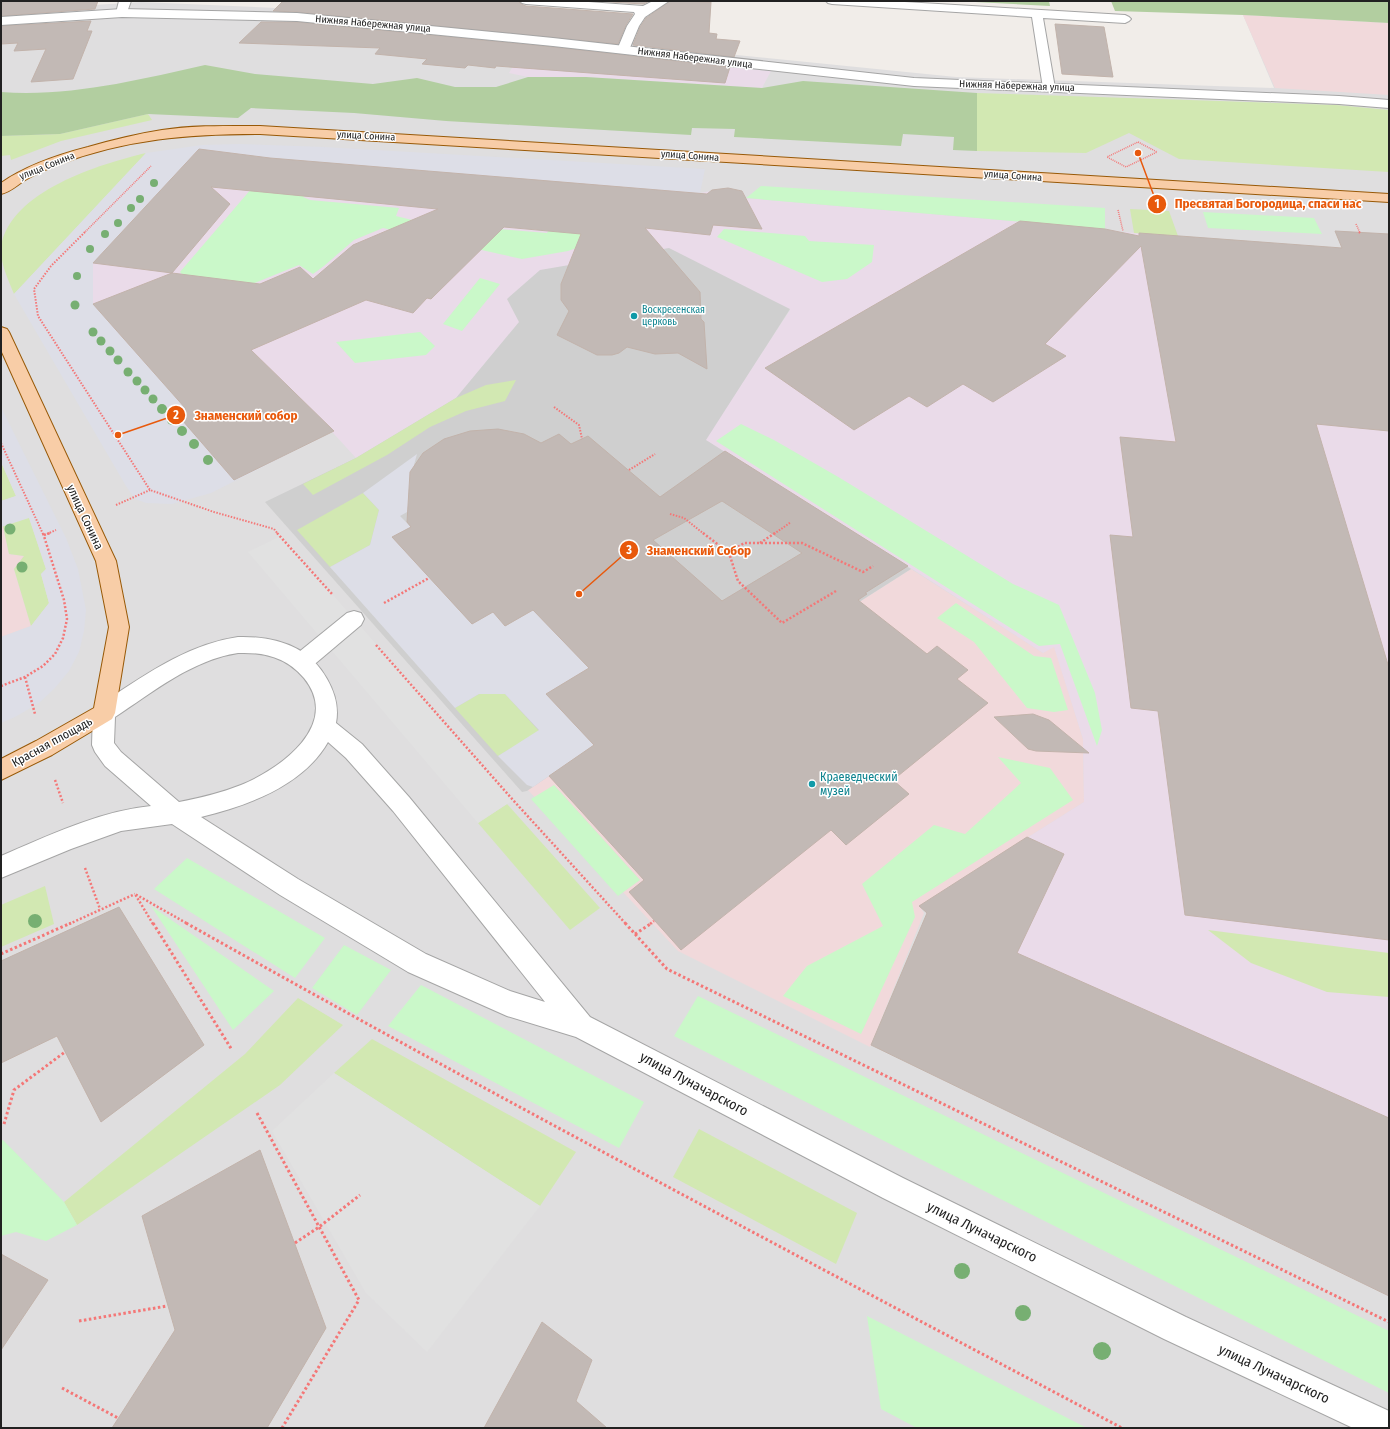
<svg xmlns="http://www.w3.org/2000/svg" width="1390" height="1429" viewBox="0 0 1390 1429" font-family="'Fira Sans Condensed',sans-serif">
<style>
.residential{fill:#dfdedf}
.commercial{fill:#f1d9db}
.industrial{fill:#eadbe9}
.religious{fill:#cfcfcf}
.grass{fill:#d2e8b2}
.forest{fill:#b2cea0}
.park{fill:#caf8c9}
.parking{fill:#e1e1e1}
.plaza{fill:#dddee7}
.building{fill:#c2b9b5;stroke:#c2b3ab;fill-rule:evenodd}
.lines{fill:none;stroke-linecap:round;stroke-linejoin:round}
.lane-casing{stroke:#a5a5a5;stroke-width:2}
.street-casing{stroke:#a5a5a5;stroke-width:2}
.primary-casing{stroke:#985907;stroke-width:2}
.path-far3{stroke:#f47777;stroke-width:1.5;stroke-dasharray:1 1;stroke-linecap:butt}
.path-far2{stroke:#f47777;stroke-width:2;stroke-dasharray:1.5 1.5;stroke-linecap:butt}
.path-far1{stroke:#f47777;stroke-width:2.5;stroke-dasharray:2 2;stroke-linecap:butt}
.path{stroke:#f47777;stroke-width:3;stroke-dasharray:2.5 2.5;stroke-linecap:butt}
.lane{fill:#fff;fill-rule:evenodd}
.street{fill:#fff;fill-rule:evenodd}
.primary{fill:#f8cda7;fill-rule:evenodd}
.tree{fill:#77af72}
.culture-dot{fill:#0f9aa8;stroke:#fff;stroke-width:1.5}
.labels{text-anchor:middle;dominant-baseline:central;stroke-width:3;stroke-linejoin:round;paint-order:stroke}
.far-street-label{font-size:10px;fill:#212121;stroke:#fff}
.far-culture-label{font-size:10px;fill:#0d838f;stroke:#fff;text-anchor:start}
.street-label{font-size:12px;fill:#212121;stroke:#fff}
.culture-label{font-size:12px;fill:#0d838f;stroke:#fff;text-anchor:start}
.near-street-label{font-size:14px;fill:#212121;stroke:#fff}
.leader{fill:none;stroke:#e8590c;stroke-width:1.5}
.callout-dot{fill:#e8590c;stroke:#fff;stroke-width:1.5}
.mark-label{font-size:12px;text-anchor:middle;font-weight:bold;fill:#fff}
.callout-label{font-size:13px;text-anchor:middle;font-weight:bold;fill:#e8590c;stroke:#fff;stroke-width:3;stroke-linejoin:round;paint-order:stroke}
</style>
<rect width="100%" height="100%" fill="#f1ede9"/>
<polygon class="residential" points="141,2 276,8 591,30 717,53 956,77 1274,88 1243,15 1389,23 1389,1428 1,1428 1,11"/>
<g class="commercial">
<polygon points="1243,15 1389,23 1389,95 1275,88"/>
<polygon points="3,526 9,554 24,556 14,569 31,626 1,637 1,527"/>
<polygon points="911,569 1043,653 1054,646 1083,739 1084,802 919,906 924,913 870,1047 678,951 527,789 621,727 787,648"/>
</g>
<g class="industrial">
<polygon points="523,49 771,71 762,88 586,77 528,77 509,73"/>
<polygon points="199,149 270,158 700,193 728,188 742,191 746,198 1105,229 1123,232 1179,236 1219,415 1389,431 1389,1296 873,1045 927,913 919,906 1084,802 1083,739 1054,647 1043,653 867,540 705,440 790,310 520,322 456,398 356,458 313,411 225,452 93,304 93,263"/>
</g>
<polygon class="religious" points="669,248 790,309 706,440 911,569 787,648 621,727 527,791 522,792 265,502 356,458 456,398 519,322 507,299 540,270"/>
<g class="grass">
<polygon points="977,93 1336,105 1389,110 1389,172 1179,159 1129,133 1086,153 977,151"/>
<polygon points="148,114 152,120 61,141 11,160 10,155 1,156 1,136 60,134"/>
<path d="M146 153 14 294C8 279 0 263 1 247 10 191 100 164 146 153Z"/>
<polygon points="1130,209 1169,211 1178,236 1134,233"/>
<polygon points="516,380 505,401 466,411 430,427 387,455 313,495 303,484 356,458 456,398 486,385"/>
<polygon points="1,462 16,496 1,501"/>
<polygon points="363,493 379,510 370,545 330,567 297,530"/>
<polygon points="29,517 46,569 41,574 49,603 31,626 14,569 24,556 9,554 3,526"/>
<polygon points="479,694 505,694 539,731 498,756 455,708"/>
<polygon points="507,804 600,908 570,930 478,823"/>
<polygon points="45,886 54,924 1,947 1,905"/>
<polygon points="1208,930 1389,953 1389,997 1327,992 1251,963"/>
<polygon points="298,998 343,1025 280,1085 77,1225 64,1202 245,1054"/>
<polygon points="372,1039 576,1152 540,1206 334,1073"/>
<polygon points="699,1129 857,1213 836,1264 673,1177"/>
</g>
<g class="forest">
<polygon points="956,1 1049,1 1050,6"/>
<polygon points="1111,1 1389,1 1389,23 1243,15 1115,11"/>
<path d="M205 65 255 74 373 84 417 78 455 87H496L528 77H586L762 88 803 81 977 93V151L953 150 954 137 903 134 901 146 734 137 735 129 692 128 691 135 446 121 354 113 251 108 238 118 148 114 60 134 1 136V92C70 97 138 80 205 65Z"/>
</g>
<g class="park">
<polygon points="761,186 1105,208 1105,229 746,198"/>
<polygon points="252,188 309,192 303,197 310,200 399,208 396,216 424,223 547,233 555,222 593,228 585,245 568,251 522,259 383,228 354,240 324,266 313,274 299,265 208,302 180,272"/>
<polygon points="1203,212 1314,218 1322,234 1208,228"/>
<polygon points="724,229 805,236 809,241 874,245 872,262 847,279 822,282 717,237"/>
<polygon points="480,278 500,284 462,331 443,324"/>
<polygon points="420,332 435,346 426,355 355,363 336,342"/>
<polygon points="741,424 774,440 840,478 1013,584 1059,605 1095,693 1102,730 1097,746 1060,644 1039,646 716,441"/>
<polygon points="956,603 1034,656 1051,658 1068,710 1054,712 1027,708 974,642 937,618"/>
<polygon points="998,757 1050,768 1073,800 912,902 915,917 861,1034 783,996 807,966 883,926 862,884 934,825 965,834 1021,783"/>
<polygon points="554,785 640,880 618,896 531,799"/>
<polygon points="187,858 325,938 295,978 154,889"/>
<polygon points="151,906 274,991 233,1030"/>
<polygon points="344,945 391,970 357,1015 312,988"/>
<polygon points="421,985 644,1102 619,1148 388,1026"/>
<polygon points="698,996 1389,1331 1389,1393 674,1036"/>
<polygon points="3,1140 64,1202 77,1225 46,1241 16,1232 1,1236 1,1141"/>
<polygon points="867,1316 1087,1428 917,1428 881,1409"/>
</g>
<g class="parking">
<polygon points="281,536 354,619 513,800 478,823 248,552"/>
<polygon points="334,1073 540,1206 427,1352 366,1293 272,1131"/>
</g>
<g class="plaza">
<polygon points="239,144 324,147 705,169 700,193 270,158 199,149 93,263 93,304 225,452 332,432 211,493 172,504 146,503 135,499 126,486 14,294 146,153 202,145"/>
<polygon points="1,407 66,538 78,569 86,610 84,631 79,652 69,671 55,688 39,703 15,717 1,723 1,637 31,626 49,603 41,574 46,569 29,518 1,527 1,501 16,496 1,462"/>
<polygon points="417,454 414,465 416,507 400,516 411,527 392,537 472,624 493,612 506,626 533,610 589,668 546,694 594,745 533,787 527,785 498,756 539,730 505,694 479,694 455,708 330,567 370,545 379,510 363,493"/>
</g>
<g class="building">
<polygon points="1,1 98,1 95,9 1,16"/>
<polygon points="283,1 518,1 521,4 526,6 633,14 626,25 618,44 297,12 273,11"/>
<polygon points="595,1 650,1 643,4"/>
<polygon points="670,1 711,2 709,33 717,34 716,39 740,41 734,57 633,45 640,27 646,18"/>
<polygon points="91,21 87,31 92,31 73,79 31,82 46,49 14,51 18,43 1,44 1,26"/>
<polygon points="261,22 297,22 553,47 730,67 725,83 496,66 495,68 468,65 465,68 422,64 427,59 375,54 380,48 239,43"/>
<polygon points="1055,24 1104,27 1113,77 1062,74"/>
<path d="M199 149 270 158 707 194 712 190 728 188 742 191 762 229 713 225 710 235 645 228 700 292 701 319 704 322 707 369 678 353 655 354 627 347 619 353 612 355H597L557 335 569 311 561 300V284L581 234 504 227 431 299 427 298 413 313 366 300 251 350 334 431 234 480 176 413 186 409 93 304 172 273 93 263ZM211 187 437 209H438L353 245 313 279 300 267 260 284 172 273 230 204Z"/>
<polygon points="1020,221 1105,229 1139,236 1139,233 1342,248 1335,231 1389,234 1389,431 1316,424 1389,668 1389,940 1185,915 1158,711 1131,708 1110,535 1133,537 1120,437 1176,442 1141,246 1045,344 1066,356 993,402 963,384 927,407 909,396 854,430 765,368"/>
<path d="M498 429 524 434 541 443 559 434 571 444 588 436 660 497 725 451 908 566 865 593 867 594 858 600 927 654 937 646 968 670 957 679 988 703 893 780 909 794 846 845 831 830 681 950 629 892 644 880 549 776 594 745 546 694 589 668 533 610 505 626 493 612 472 624 392 537 411 527 407 522 410 472 423 453 444 439 470 431ZM722 501 802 553 722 601 653 540Z"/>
<polygon points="1033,714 1049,720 1089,753 1036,751 1028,749 994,717"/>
<polygon points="1027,837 1064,854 1017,953 1389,1118 1389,1296 871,1045 927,913 919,906"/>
<polygon points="119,907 204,1045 101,1122 57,1036 1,1063 1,961"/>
<polygon points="260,1150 326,1328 267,1428 112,1428 175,1330 142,1216"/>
<polygon points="1,1254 48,1280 1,1350"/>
<polygon points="542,1322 592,1360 576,1401 607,1428 484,1428"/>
</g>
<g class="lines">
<defs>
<g id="lane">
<polygon points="119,1 131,1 126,15 118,15 116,13"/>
<polygon points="520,1 575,1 643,6 653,1 669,1 645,17 639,26 629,50 627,53 619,53 617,50 627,26 635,14 634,12 526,4 522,3"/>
<polygon points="826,1 888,1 1125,15 1129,17 1131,19 1129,21 1125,23 1043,18 1055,88 1054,91 1044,91 1043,88 1032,17 832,4 828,3"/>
<polygon points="354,611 361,613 364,619 361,625 310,668 302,670 294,668 291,662 294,656 347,613"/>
</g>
<g id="street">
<polygon points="122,9 297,13 553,38 914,78 1339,96 1389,100 1389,108 1339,104 914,86 553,46 297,21 122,17 1,25 1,17"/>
<path d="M238 637C274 636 309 646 327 679 335 693 339 707 336 723L362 744 409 797 590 1017 903 1178 1186 1317 1389 1411V1428H1353L1164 1339 883 1198 576 1037 507 1016 408 972 280 895 172 824 121 831 71 849 1 878V856C47 836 100 811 151 806L105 766 95 752 92 745 93 713 96 707C141 678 184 645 238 637ZM238 653C264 652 286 657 304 678 342 725 280 769 241 785 221 793 200 798 179 802L121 752 114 743 115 717C153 692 192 660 238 653ZM328 742 346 758 393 811 545 1002 510 991 426 954 298 879 201 817C247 806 303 786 328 742Z"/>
</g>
<g id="primary">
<path d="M260 126 1389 194V202L260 134C190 134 126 139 60 164 49 168 37 173 27 179 18 184 11 192 1 194V183C27 165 57 155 88 147 112 140 137 134 162 130 194 125 228 126 260 126Z"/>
<polygon points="1,327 7,329 9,332 116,561 129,627 115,713 112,719 52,755 1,780 1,759 36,741 94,708 109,627 96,561 1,350"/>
</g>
</defs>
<use href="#lane" class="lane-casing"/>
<use href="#street" class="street-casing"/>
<use href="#primary" class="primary-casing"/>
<g class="path-far3">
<polygon points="1138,142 1157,152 1126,167 1107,157"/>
<polyline points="1118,210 1123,231"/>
<polyline points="1356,224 1360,233"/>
<polyline points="84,233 151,166"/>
</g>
<g class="path-far2">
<polyline points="85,232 51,266 34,289 38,316 150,490 214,512 274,529 278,534"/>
<polyline points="1359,232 1360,233"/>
<polyline points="554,407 579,425 582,439"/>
<polyline points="1,443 43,534"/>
<polyline points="629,470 655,454"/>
<polyline points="116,505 150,490"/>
<polyline points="670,514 684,518 704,534"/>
<polyline points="47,534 56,530"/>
<polyline points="774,534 791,522"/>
</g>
<g class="path-far1">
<polyline points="277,533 332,594"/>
<polyline points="703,533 729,553"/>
<polyline points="44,535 50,533"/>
<polyline points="760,543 775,533"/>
<polyline points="836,591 782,623 738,581 729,553 744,543 802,543 863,572 873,566"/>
<polyline points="384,603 429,578"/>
<polyline points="376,645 513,800 626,924"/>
<polyline points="25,677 35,714"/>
<polyline points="1,686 25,677 43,666 55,654 63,638 67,619 64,600 43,533"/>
<polyline points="55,780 63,803"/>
<polyline points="85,868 100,909"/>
<polyline points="69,924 135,894"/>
<polyline points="153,924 135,894 188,924"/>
<polyline points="650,924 654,921"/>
</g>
<g class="path">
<polyline points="153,923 232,1050"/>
<path d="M186 923C495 1097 809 1262 1122 1428"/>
<polyline points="625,923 667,969 1389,1322"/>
<polyline points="635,934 652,923"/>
<polyline points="1,954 71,923"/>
<polyline points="257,1113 359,1300 282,1428"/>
<polyline points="4,1124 14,1090 65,1052"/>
<polyline points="295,1243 319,1227 360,1195"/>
<polyline points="79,1321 167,1306"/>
<polyline points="62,1388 118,1418"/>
</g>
<use href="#lane" class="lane"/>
<use href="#street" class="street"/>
<use href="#primary" class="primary"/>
</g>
<g class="tree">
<circle cx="154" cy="183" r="4"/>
<circle cx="140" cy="199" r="4"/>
<circle cx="131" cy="208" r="4"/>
<circle cx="118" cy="223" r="4"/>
<circle cx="105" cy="234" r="4"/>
<circle cx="90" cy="249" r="4"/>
<circle cx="77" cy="276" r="4"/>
<circle cx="75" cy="305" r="4.5"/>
<circle cx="93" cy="332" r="4.5"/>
<circle cx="101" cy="341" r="4.5"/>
<circle cx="110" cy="351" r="4.5"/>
<circle cx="118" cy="360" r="4.5"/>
<circle cx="128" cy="372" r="4.5"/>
<circle cx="137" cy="381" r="4.5"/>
<circle cx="145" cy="390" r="4.5"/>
<circle cx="153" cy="399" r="4.5"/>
<circle cx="162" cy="409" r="5"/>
<circle cx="172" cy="420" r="5"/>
<circle cx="182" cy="431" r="5"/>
<circle cx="194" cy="444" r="5"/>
<circle cx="208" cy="460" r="5"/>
<circle cx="10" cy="529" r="5.5"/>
<circle cx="22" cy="567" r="5.5"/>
<circle cx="35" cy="921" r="7"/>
<circle cx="962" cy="1271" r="8"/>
<circle cx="1023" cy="1313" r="8"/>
<circle cx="1102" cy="1351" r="9"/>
</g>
<g class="culture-dot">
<circle cx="634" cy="316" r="4"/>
<circle cx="812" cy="784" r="4"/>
</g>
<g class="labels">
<g class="far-street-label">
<text transform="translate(373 24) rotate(5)">Нижняя Набережная улица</text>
<text transform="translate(695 58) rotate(7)">Нижняя Набережная улица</text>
<text transform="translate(1017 86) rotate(2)">Нижняя Набережная улица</text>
<text transform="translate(366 136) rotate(3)">улица Сонина</text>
<text transform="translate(690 156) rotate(4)">улица Сонина</text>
<text transform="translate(47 166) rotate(-22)">улица Сонина</text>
<text transform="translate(1013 176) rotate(4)">улица Сонина</text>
</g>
<g class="far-culture-label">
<text x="642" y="310">Воскресенская<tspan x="642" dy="12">церковь</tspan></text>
</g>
<g class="street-label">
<text transform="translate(85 517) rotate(65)">улица Сонина</text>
<text transform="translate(52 742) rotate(-29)">Красная площадь</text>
</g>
<g class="culture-label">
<text x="820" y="777">Краеведческий<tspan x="820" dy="14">музей</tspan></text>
</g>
<g class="near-street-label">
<text transform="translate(694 1084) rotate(28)">улица Луначарского</text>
<text transform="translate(982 1232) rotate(26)">улица Луначарского</text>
<text transform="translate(1274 1374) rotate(25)">улица Луначарского</text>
</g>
</g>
<path class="leader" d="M1138 153L1157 204M118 435L176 415M579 594L629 550"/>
<g class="callout-dot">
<circle cx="1138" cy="153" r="4"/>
<circle cx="118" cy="435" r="4"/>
<circle cx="579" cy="594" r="4"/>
<circle cx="1157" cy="204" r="10"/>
<circle cx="176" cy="415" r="10"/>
<circle cx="629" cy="550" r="10"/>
</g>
<g class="mark-label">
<text x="1157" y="208">1</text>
<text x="176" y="419">2</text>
<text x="629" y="554">3</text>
</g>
<g class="callout-label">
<text x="1268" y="208">Пресвятая Богородица, спаси нас</text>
<text x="246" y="420">Знаменский собор</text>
<text x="699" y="555">Знаменский Собор</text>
</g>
<rect width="1390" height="1429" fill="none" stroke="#212121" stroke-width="4"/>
</svg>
